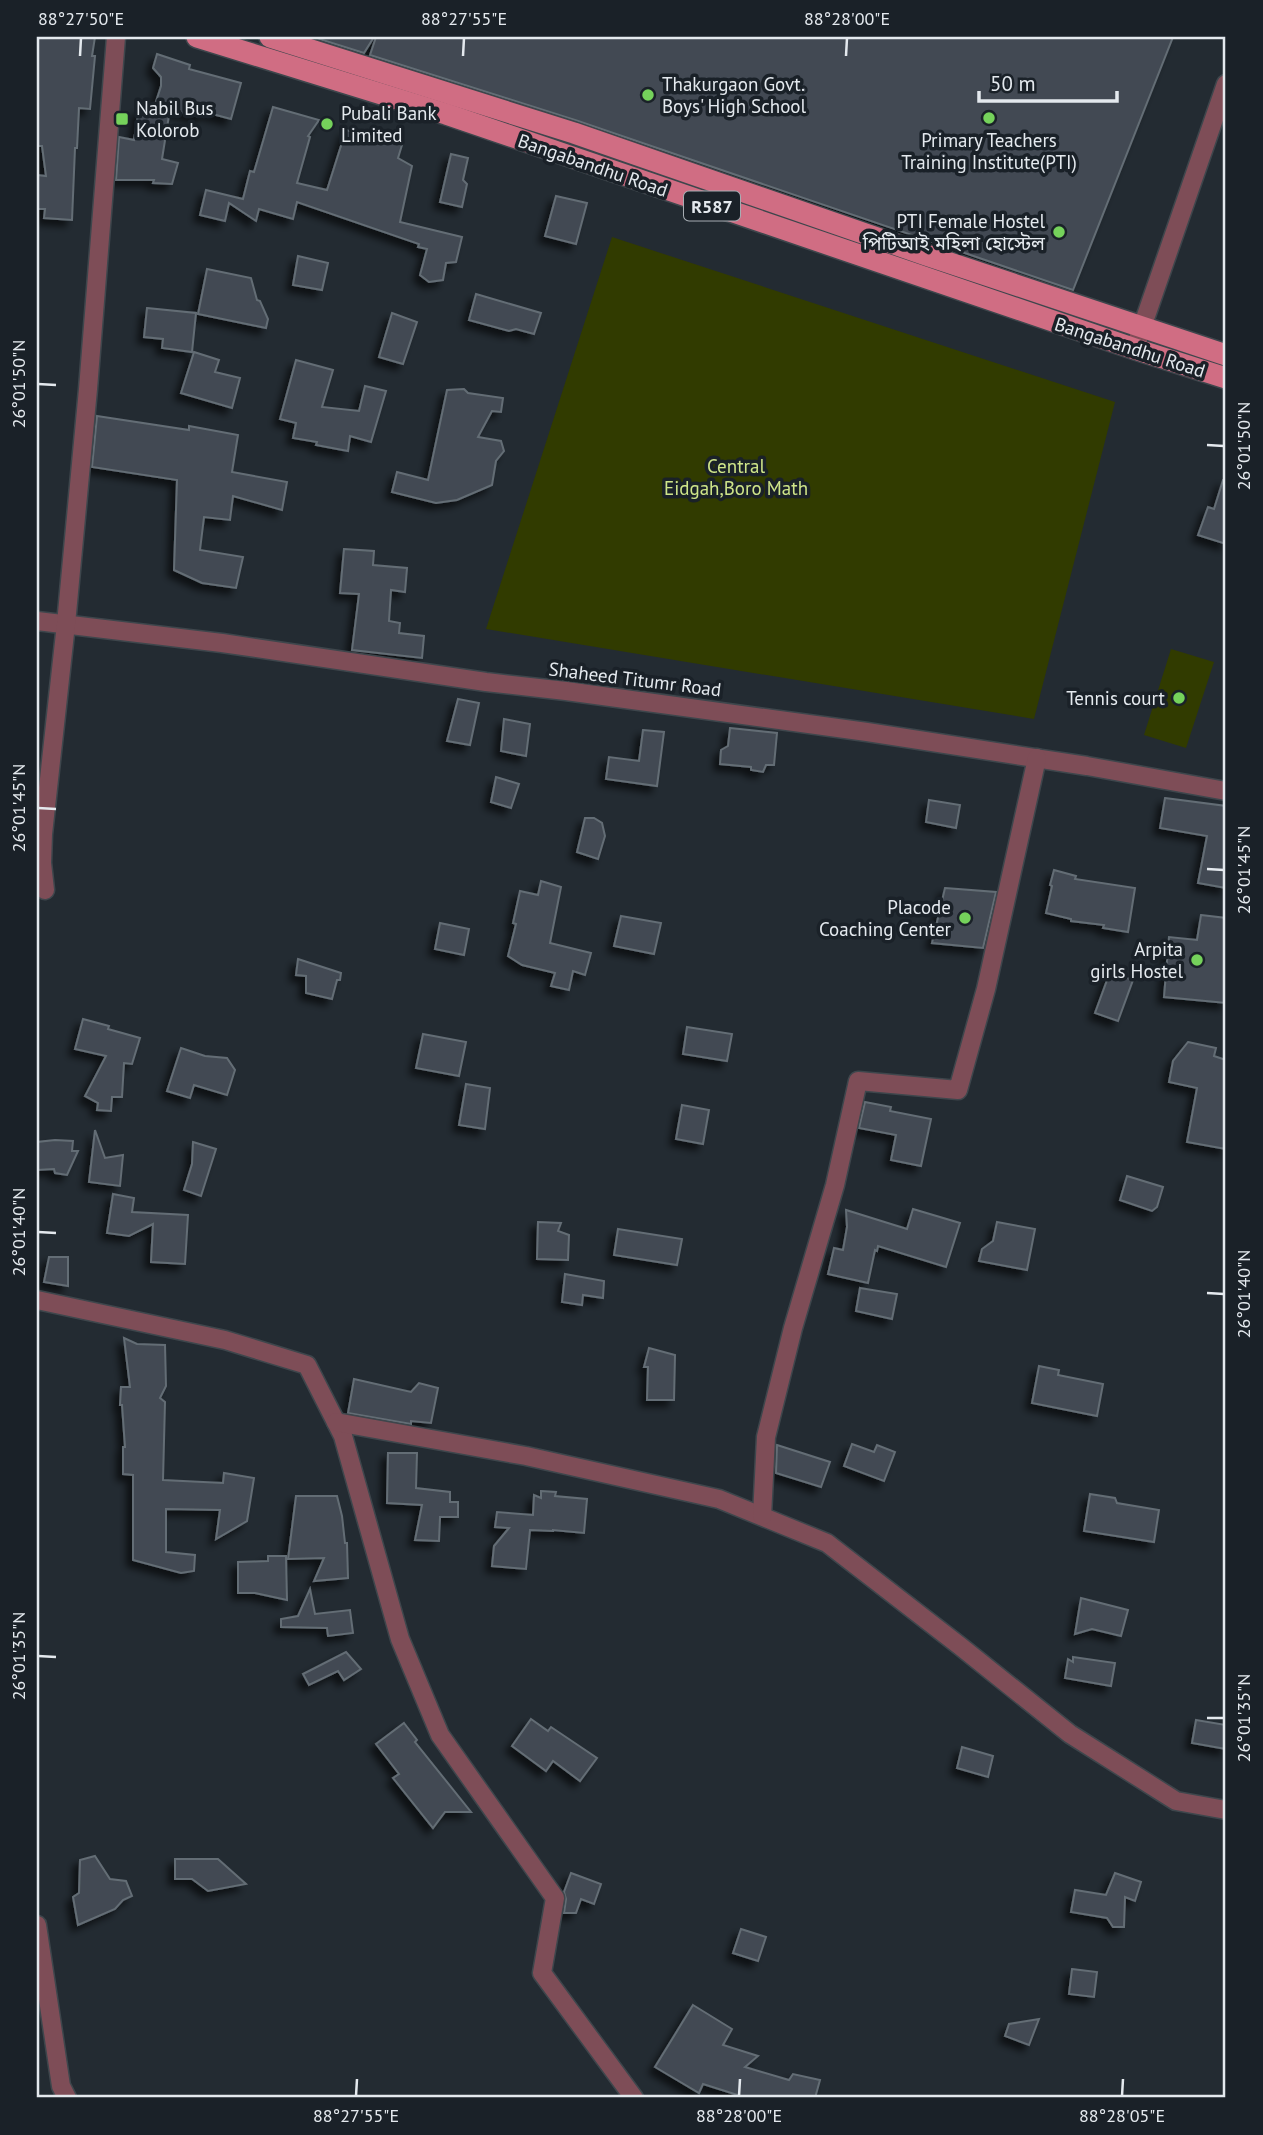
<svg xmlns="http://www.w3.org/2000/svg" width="1263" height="2135" viewBox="0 0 1263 2135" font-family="'PT Sans','Noto Sans Bengali',sans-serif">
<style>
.green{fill:#313b00}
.building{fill:#424a52;stroke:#646d75;stroke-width:2;filter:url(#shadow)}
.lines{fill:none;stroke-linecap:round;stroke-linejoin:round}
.minor-casing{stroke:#3e464c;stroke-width:21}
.major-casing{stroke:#3e464c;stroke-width:24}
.minor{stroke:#7e4d57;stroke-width:18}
.major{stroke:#d06d83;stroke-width:21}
.ticks{fill:none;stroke:#e4e9ee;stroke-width:2.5}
.poi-dot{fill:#75d25b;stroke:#1a2128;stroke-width:2.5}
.labels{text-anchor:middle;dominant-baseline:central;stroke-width:7;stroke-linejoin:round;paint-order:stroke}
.shield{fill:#1a2128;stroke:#a7adb3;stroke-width:2}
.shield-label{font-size:18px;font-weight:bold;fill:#e4e9ee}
.poi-label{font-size:19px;fill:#e4e9ee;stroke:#1a2128;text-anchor:end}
.street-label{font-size:19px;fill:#e4e9ee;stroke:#1a2128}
.park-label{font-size:19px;fill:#cfe589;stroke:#1a2128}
.neatline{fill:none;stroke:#e4e9ee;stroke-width:2.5}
.ticks-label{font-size:18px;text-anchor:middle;fill:#e4e9ee}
</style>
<defs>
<filter id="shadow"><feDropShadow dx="-6" dy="6" stdDeviation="3.5" flood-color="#0009"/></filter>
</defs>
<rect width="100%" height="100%" fill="#232b32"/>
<g class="green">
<polygon points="612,237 1115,402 1034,719 486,629"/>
<polygon points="1171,649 1214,662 1186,748 1144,735"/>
</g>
<g class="building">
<polygon points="37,37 95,37 92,56 95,56 90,109 79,108 77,148 75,148 72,220 44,218 45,209 37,209 37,175 46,176 42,146 37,146"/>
<polygon points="313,37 374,37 364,53"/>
<polygon points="376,37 1173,37 1073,290 578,121 370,55"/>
<polygon points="157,54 190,65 189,69 241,83 231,119 205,112 199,117 170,109 162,159 178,163 172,184 153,183 154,180 116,180 119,137 134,140 139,109 153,111 161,86 161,77 153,68"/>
<polygon points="273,107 319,120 308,136 310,137 297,183 327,190 346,130 402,145 398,158 412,166 400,222 462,237 456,262 446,263 443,280 429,282 420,275 427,249 418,247 419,244 297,202 293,219 259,209 256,221 229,203 225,221 200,215 206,190 243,199 250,171 254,172"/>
<polygon points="451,154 468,158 463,180 467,184 462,207 440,202"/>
<polygon points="556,196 587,203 576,244 545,236"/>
<polygon points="298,256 328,263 322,290 293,285"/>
<polygon points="207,269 251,278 257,300 260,301 268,319 266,328 198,314"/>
<polygon points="476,294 541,313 534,334 516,329 509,331 469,320"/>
<polygon points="147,308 196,313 192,352 162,348 163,339 144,337"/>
<polygon points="392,313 417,322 403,364 379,357"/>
<polygon points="194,352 219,360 215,372 240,378 232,408 181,393"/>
<polygon points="296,360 333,370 322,407 359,411 365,386 386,391 371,442 350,436 348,451 316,445 317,442 293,438 296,423 280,419"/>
<polygon points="464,389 468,393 503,398 501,412 492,411 478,437 501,441 504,451 496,461 492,485 457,500 436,503 392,492 397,472 428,480 447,390"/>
<polygon points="97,416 189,430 189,426 238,435 232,472 287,482 282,510 233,496 230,520 204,517 200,550 243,557 236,588 202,583 174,570 177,480 92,467"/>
<polygon points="1223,480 1226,480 1226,544 1198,535 1208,507 1214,509"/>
<polygon points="344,549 374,551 373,565 407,568 405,592 391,590 389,621 400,623 399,633 424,636 422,658 352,650 359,594 340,593"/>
<polygon points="458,699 479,703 470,745 447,741"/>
<polygon points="504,719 530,724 526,756 501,751"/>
<polygon points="730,728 777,733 774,765 766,765 763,772 751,770 751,767 720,764 721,750 728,746"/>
<polygon points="643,730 664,732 657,786 606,779 609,757 639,761"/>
<polygon points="496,777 519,784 511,808 491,802"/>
<polygon points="1165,798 1226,806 1226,888 1198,883 1207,836 1160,828"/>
<polygon points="929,800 960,805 956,828 926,822"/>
<polygon points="585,818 594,818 602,823 605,836 598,859 577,852"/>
<polygon points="1054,870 1076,876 1075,879 1135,888 1128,932 1103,928 1104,925 1071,921 1071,919 1046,913 1052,886 1050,885"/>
<polygon points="541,881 561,887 550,943 591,953 585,975 573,971 569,990 551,986 555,973 522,965 508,956 516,924 513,923 520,891 538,895"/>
<polygon points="945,888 996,892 983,948 932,943"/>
<polygon points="1201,915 1226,918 1226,1003 1164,997 1169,937 1197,940"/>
<polygon points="621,916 661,923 654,954 614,946"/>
<polygon points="440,923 469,929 464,955 435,949"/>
<polygon points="298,959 341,973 340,980 337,980 332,999 306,993 306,976 296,975"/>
<polygon points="1110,972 1133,980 1118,1021 1095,1013"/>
<polygon points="83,1019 109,1026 108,1029 140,1038 132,1064 124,1063 122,1097 112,1097 111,1111 97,1110 98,1103 85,1096 106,1056 75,1049"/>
<polygon points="687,1027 732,1034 727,1061 683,1054"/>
<polygon points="423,1034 466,1042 459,1076 416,1068"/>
<polygon points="1188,1042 1216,1048 1214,1056 1226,1060 1226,1149 1187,1142 1197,1088 1169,1082 1173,1061"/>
<polygon points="181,1048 205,1056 227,1058 235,1070 227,1095 194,1085 190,1098 167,1091"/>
<polygon points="466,1084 490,1088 485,1129 459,1125"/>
<polygon points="865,1102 891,1107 890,1111 931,1119 921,1166 891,1160 896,1135 859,1128"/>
<polygon points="682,1105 709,1110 703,1144 676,1139"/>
<polygon points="95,1130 105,1158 123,1155 120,1186 89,1182"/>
<polygon points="55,1140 73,1141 72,1151 78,1151 67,1175 55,1173 54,1169 37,1170 37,1142"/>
<polygon points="193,1142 216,1149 201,1196 184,1190 192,1164"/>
<polygon points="1127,1176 1163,1187 1157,1207 1152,1211 1120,1200"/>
<polygon points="113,1194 134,1198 132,1212 188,1215 185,1264 151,1262 153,1224 129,1236 107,1233"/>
<polygon points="913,1209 960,1223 946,1267 878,1246 877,1251 875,1250 868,1283 828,1274 834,1248 843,1250 847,1227 846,1210 907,1229"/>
<polygon points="538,1222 561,1223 558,1231 569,1235 568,1260 537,1259"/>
<polygon points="997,1222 1035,1229 1027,1270 979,1261 982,1249 993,1241"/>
<polygon points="618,1229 682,1239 677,1265 614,1255"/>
<polygon points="49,1257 68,1257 68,1286 44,1282"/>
<polygon points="565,1274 604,1281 603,1298 583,1295 582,1305 562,1302"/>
<polygon points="860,1288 897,1294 892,1319 856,1311"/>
<polygon points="124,1338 137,1344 165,1345 166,1386 160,1398 165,1402 163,1480 223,1483 224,1473 254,1478 247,1521 216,1539 220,1510 166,1509 166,1552 195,1555 194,1571 181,1573 133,1560 133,1475 123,1474 123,1447 125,1447 122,1405 120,1405 121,1387 130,1387"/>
<polygon points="649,1348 675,1355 674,1400 647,1400 648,1367 644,1367"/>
<polygon points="1039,1366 1059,1370 1058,1375 1103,1384 1097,1416 1032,1403"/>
<polygon points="354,1379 411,1392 419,1383 438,1388 431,1423 411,1421 411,1424 348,1413"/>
<polygon points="852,1444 874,1452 877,1445 895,1452 884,1481 844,1466"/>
<polygon points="777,1445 830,1462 821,1487 776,1473"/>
<polygon points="388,1453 417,1453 416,1488 450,1492 450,1502 458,1502 458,1517 440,1517 439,1541 415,1540 422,1505 387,1503"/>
<polygon points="541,1491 556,1492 555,1496 587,1499 584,1533 553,1530 553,1531 530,1530 526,1569 492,1566 494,1546 509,1528 495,1527 497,1512 533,1515 534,1495 541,1498"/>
<polygon points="1090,1494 1115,1498 1117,1503 1159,1510 1154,1542 1084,1531"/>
<polygon points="296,1496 337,1496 342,1516 345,1543 347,1543 348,1578 314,1581 324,1558 288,1559"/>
<polygon points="268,1556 286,1556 287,1600 255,1593 238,1593 238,1562 268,1561"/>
<polygon points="310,1589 315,1614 350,1610 353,1633 328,1636 327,1628 281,1627 281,1619 298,1616"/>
<polygon points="1081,1598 1128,1610 1121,1636 1092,1629 1075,1634"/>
<polygon points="346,1652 361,1669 344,1680 338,1671 309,1685 303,1674"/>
<polygon points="1073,1657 1115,1663 1111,1686 1065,1678 1068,1659 1073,1662"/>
<polygon points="531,1719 548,1731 551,1727 597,1758 580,1781 553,1761 546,1771 512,1746"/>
<polygon points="1196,1720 1226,1725 1226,1749 1192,1743"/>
<polygon points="404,1723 417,1740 415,1742 471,1812 445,1812 433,1828 393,1778 399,1774 376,1744"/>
<polygon points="962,1747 993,1756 988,1777 957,1768"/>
<polygon points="95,1856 110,1879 126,1881 132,1896 123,1900 115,1909 78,1925 73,1897 79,1893 80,1860"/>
<polygon points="175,1859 218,1859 246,1884 208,1891 192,1879 175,1879"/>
<polygon points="571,1873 601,1884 594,1904 581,1899 576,1913 564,1913 566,1899 564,1892"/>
<polygon points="1115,1873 1141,1882 1135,1901 1125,1897 1124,1927 1113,1927 1107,1918 1071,1912 1075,1890 1106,1895"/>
<polygon points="741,1929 766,1937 758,1961 733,1953"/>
<polygon points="1072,1969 1097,1972 1094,1997 1069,1994"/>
<polygon points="693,2005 732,2029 723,2045 758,2056 745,2067 789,2080 793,2074 820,2080 815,2098 747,2098 703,2084 699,2093 655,2067"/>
<polygon points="1039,2019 1029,2045 1005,2036 1009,2024"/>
</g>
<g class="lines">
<defs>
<g id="minor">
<polyline points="1138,339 1226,84"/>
<polyline points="37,621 222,643 486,682 566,691 867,732 1087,766 1226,791"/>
<polyline points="45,890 42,863 43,834 66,624 88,389 116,37"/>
<polyline points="37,1300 225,1340 307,1365 343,1436 400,1639 440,1735 555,1898 542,1973 634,2098"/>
<polyline points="336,1422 526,1456 719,1499 827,1543 960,1646 1070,1734 1176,1801 1226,1810"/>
<polyline points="762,1516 766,1437 793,1328 835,1185 858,1081 958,1090 986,989 1037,758"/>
<polyline points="37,1925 61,2086 67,2098"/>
</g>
<g id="major">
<polyline points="197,37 446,114 1135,349 1226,378"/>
<polyline points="270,37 574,133 926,255 1226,355"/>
</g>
</defs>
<use href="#minor" class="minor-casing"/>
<use href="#major" class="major-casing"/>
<use href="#minor" class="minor"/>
<use href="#major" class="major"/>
</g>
<path class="ticks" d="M80 56 81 38M463 56 464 38M846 56 847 38M38 384 56 385M1207 445 1224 446M38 808 56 809M1207 869 1224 870M38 1232 56 1233M1207 1293 1224 1294M38 1656 56 1657M1207 1718H1224M356 2096 357 2079M739 2096 740 2079M1122 2096 1123 2079"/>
<g class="poi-dot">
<circle cx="648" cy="95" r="7"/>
<circle cx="989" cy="118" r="7"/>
<rect x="115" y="112" width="14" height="14" rx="3.5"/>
<circle cx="327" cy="124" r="7"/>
<circle cx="1059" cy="232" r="7"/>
<circle cx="1179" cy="698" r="7"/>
<circle cx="965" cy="918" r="7"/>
<circle cx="1197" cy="960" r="7"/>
</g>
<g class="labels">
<rect class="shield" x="684" y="191.5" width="56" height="29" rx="5"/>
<g class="shield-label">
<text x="712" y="206">R587</text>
</g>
<g class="poi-label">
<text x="662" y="84" text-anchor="start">Thakurgaon Govt.<tspan x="662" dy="22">Boys' High School</tspan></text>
<text x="136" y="108" text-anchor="start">Nabil Bus<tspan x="136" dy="22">Kolorob</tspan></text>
<text x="341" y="113" text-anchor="start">Pubali Bank<tspan x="341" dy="22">Limited</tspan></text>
<text x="989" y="140" text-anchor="middle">Primary Teachers<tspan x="989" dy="22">Training Institute(PTI)</tspan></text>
<text x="1045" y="221">PTI Female Hostel<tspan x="1045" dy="22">পিটিআই মহিলা হোস্টেল</tspan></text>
<text x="1165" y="698">Tennis court</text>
<text x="951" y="907">Placode<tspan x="951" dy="22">Coaching Center</tspan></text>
<text x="1183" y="949">Arpita<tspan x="1183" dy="22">girls Hostel</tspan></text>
</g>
<g class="street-label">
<text transform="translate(593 165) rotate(19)">Bangabandhu Road</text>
<text transform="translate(1130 347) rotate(18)">Bangabandhu Road</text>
<text transform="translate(635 679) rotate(7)">Shaheed Titumr Road</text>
</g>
<g class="park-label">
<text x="736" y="466">Central<tspan x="736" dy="22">Eidgah,Boro Math</tspan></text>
</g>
</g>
<rect width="1263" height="2135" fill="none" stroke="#1a2128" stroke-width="77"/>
<path d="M979 91v10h138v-10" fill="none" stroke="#e4e9ee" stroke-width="3.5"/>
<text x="990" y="91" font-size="21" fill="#e4e9ee" stroke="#1a2128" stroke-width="5" paint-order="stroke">50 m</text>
<rect x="38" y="38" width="1186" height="2058" class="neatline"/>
<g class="ticks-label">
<text x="81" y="25">88°27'50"E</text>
<text x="464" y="25">88°27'55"E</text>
<text x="847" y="25">88°28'00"E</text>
<text transform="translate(19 384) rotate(-90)" y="6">26°01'50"N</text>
<text transform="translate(1244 446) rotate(-90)" y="6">26°01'50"N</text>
<text transform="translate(19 808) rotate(-90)" y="6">26°01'45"N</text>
<text transform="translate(1244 870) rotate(-90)" y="6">26°01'45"N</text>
<text transform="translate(19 1232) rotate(-90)" y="6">26°01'40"N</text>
<text transform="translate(1244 1294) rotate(-90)" y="6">26°01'40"N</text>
<text transform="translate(19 1656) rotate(-90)" y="6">26°01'35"N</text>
<text transform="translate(1244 1718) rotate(-90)" y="6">26°01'35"N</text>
<text x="356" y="2122">88°27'55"E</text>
<text x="739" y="2122">88°28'00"E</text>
<text x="1122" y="2122">88°28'05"E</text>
</g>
</svg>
